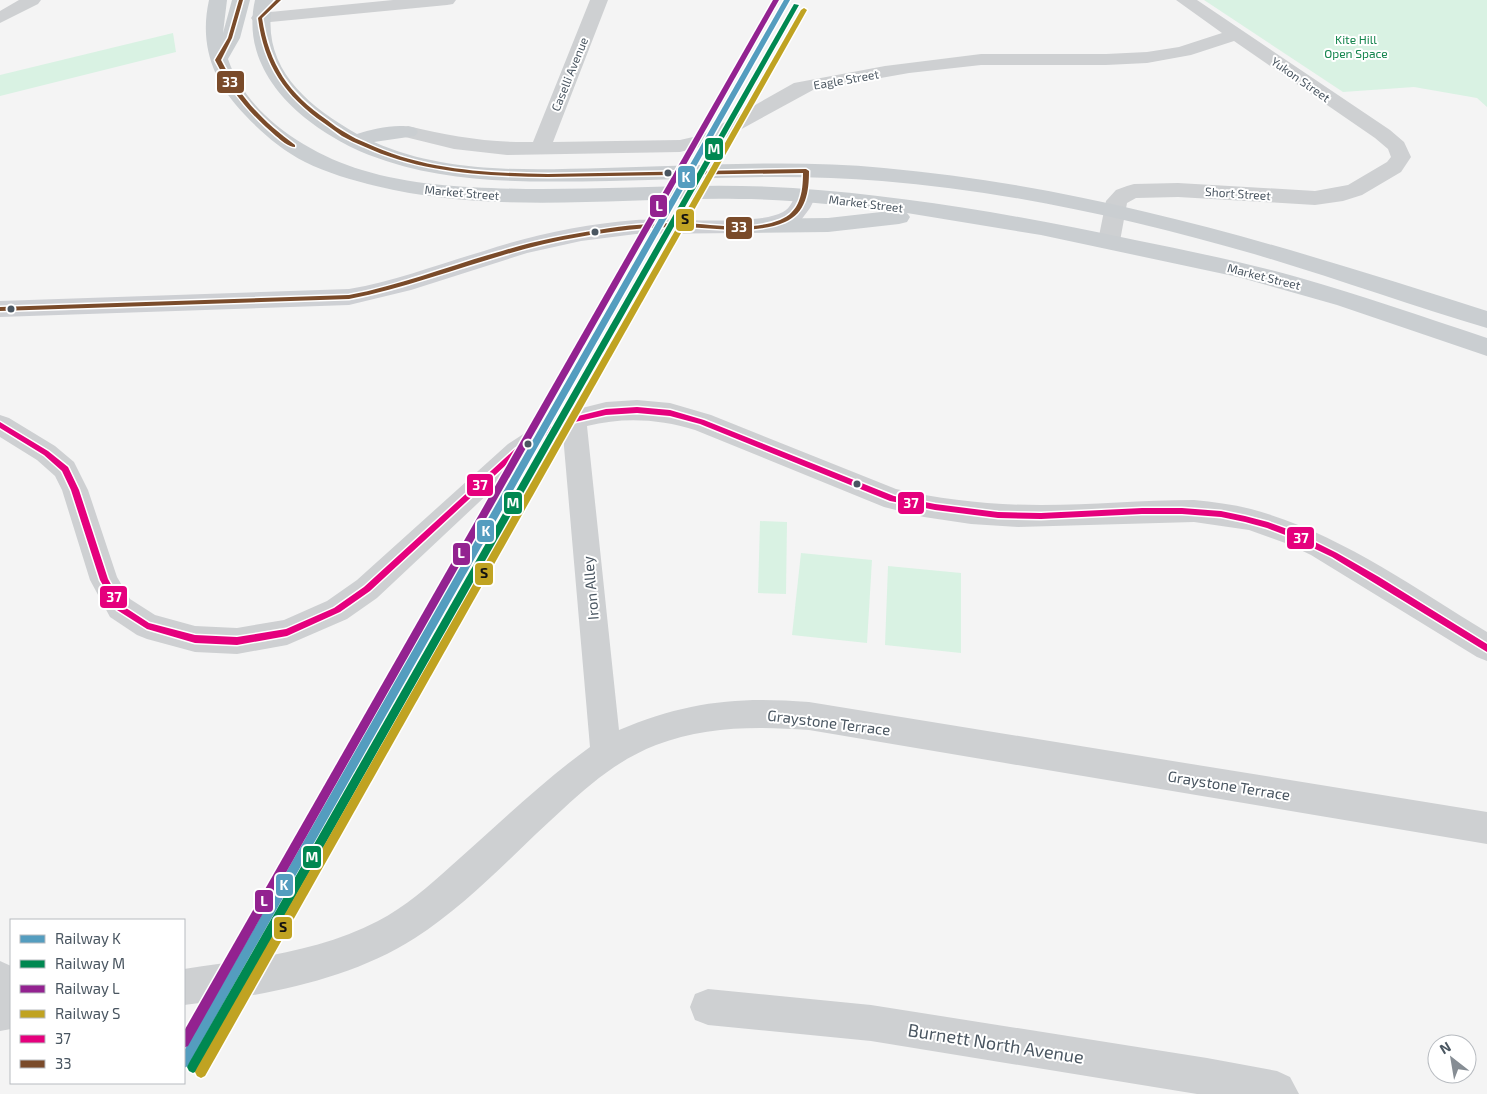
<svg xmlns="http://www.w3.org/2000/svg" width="1487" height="1094" viewBox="0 0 1487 1094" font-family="'Exo 2',sans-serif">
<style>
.green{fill:#d9f2e3}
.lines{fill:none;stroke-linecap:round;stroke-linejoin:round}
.street{fill:#ced0d2;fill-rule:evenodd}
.secondary{fill:#ced0d4;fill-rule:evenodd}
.primary{fill:#caced1;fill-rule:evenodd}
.bus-1-casing{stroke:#fff;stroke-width:3}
.bus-2-casing{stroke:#fff;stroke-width:3}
.bus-1{fill:#e5007d;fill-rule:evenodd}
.bus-2{fill:#7a4b2a;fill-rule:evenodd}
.rail-1-casing{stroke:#fff;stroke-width:3}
.rail-2-casing{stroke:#fff;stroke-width:3}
.rail-3-casing{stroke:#fff;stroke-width:3}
.rail-4-casing{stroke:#fff;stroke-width:3}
.rail-1{fill:#549dbf;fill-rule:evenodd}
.rail-2{fill:#008851;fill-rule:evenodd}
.rail-3{fill:#932290;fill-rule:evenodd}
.rail-4{fill:#c0a322;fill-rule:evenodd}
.bus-dot{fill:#4a5661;stroke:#fff;stroke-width:2}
.labels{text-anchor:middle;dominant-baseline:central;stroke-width:4;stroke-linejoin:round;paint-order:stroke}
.far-park-label{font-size:12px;fill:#17864f;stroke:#fff}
.far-street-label{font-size:12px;fill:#4a5661;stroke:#fff}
.street-label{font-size:15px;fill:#4a5661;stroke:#fff}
.near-street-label{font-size:18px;fill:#4a5661;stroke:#fff}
.line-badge{stroke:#fff;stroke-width:2}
.badge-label{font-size:14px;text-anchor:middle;font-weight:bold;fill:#fff}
.pale-badge-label{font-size:14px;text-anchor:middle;font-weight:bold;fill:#111}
</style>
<rect width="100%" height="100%" fill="#f4f4f4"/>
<g class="green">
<polygon points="1204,0 1487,0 1487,107 1477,98 1414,87 1343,92"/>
<polygon points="173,33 176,52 0,96 0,75"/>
<polygon points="760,521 787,522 786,594 758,593"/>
<polygon points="801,553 872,560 867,643 792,635"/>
<polygon points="888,566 961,573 961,653 885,645"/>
</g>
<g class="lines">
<g class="street">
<polygon points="19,0 41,0 38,4 0,23 0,11"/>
<polygon points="393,0 456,0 453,4 447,5 260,23 254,22 251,18 254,14 260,13"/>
<path d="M590 0H608L553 142 680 140 702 135 794 83 885 66 981 54H1106L1147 52 1179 47 1222 33 1176 0H1197L1390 130 1404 142 1411 157 1401 172 1362 195 1343 201 1315 205 1178 197 1136 198 1127 203 1120 241 1117 246 1109 248 1101 246 1098 241 1106 201 1116 190 1127 186 1134 184 1178 183 1315 191 1348 185 1387 162 1391 157 1388 149 1375 138 1234 41 1191 55 1147 63 1106 65H981L909 73 813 90 716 143 680 152 507 155 454 149 401 136 398 132 401 128 408 126C449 136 490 143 533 142Z"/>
<path d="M637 400 670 403 711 415 896 489C944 500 992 505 1041 505 1092 505 1143 500 1194 500 1213 502 1232 504 1251 509 1337 532 1412 586 1487 632V661L1477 657 1311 555 1288 544 1249 530 1194 522 1018 527 971 524 924 517 884 507 695 430C659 419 624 417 587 426L619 730C685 702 737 696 809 702L1487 812V844L809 730C758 726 704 726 656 745 620 759 591 783 563 809 515 852 470 903 415 938 348 981 261 996 184 1005V969C249 959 319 952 378 921 405 907 429 886 451 866 497 826 540 783 590 747L563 435 526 458 377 598 347 619 287 645 237 654 195 652 147 639 137 635 110 617 90 580 62 490 55 476 37 460 0 437V415L9 418 55 446 74 462 88 490 117 577 130 599 155 615 195 626 237 628 284 620 327 601 357 580 508 444 542 422 574 410 606 402Z"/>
<polygon points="0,961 11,966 11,1029 0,1031"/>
<polygon points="708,989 871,1005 1207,1058 1277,1071 1290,1077 1299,1094 1197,1094 871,1041 708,1025 695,1020 690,1007 695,994"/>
</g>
<path class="secondary" d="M805 189 812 191 816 196 810 208 801 220 779 229 740 233 636 234 581 241 527 253 411 290 349 305 0 317V301L349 289C396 281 439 264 484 251 533 235 584 224 636 220 671 217 755 227 783 212 791 208 793 199 798 191Z"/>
<g class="primary">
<path d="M209 0H227L223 33 232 0H250L240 38 228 59C247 115 307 153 362 170 414 186 472 188 526 189 615 190 704 182 793 188 908 196 1022 216 1135 240 1189 251 1243 262 1297 277 1361 295 1424 317 1487 338V356L1337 305 1238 277 1041 235 907 213 910 217 907 222 899 224 828 232 746 233 738 231 735 226 738 221 746 219 828 218 890 211C840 205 789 199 739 199 618 197 495 215 376 186 352 180 327 173 305 162 282 150 263 134 245 115 213 82 199 45 209 0Z"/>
<path d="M255 0H273C259 66 305 104 357 134 374 129 397 123 415 128L418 132 415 136 374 142C446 174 528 170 604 168 697 166 791 159 884 168 1095 187 1287 247 1487 311V328C1409 305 1332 277 1254 254 1132 219 1008 191 882 181 792 173 701 179 610 181 529 182 446 185 369 155 307 130 238 75 255 0Z"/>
</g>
<defs>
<polygon id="bus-1" points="637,407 670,410 704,420 894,496 935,504 998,512 1041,513 1142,508 1182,508 1221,511 1245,516 1268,522 1293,531 1337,553 1379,577 1487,644 1487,652 1332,557 1288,536 1267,528 1245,522 1221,517 1182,514 1142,514 1041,519 998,518 935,510 890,501 700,424 670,416 637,413 606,415 575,422 553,431 519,453 370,591 340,612 287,636 237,645 195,643 147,629 117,610 100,580 71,490 62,471 44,455 0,428 0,422 48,451 68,467 79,490 108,579 123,606 149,623 195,635 237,637 286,629 334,608 364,587 515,449 549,427 574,417 606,409"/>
<g id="bus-2">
<path d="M239 0H243L232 38 221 60C239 96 262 121 295 145V147C288 147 281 140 276 136 250 114 230 90 215 60L228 38Z"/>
<path d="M276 0H281L262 18C269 65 289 94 327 120 333 125 339 129 346 133 352 137 359 140 366 143 423 170 486 173 548 174L806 169 809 171C809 192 806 213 785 222 752 236 714 227 680 227 646 227 612 231 579 237 500 250 427 284 349 299L0 311V307L349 295C402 285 451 265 502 251 534 241 566 235 598 230 626 225 654 223 682 223 713 224 749 232 780 220 800 212 803 193 803 173L548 177C485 176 421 173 363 146 356 143 349 140 342 136 336 132 330 127 324 123 285 96 264 65 258 18Z"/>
</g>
</defs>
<use href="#bus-1" class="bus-1-casing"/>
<use href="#bus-2" class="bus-2-casing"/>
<use href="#bus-1" class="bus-1"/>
<use href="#bus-2" class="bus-2"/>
<defs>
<polygon id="rail-1" points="784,0 790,0 188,1066 184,1068 184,1051"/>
<polygon id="rail-2" points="794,4 799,5 197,1071 193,1073 189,1071 187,1067 189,1063"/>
<polygon id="rail-3" points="773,0 779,0 188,1046 184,1048 184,1031"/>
<polygon id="rail-4" points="804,8 807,10 205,1076 201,1078 197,1076 195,1072 197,1068 801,10"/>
</defs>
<use href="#rail-1" class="rail-1-casing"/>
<use href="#rail-2" class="rail-2-casing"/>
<use href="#rail-3" class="rail-3-casing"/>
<use href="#rail-4" class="rail-4-casing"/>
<use href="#rail-1" class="rail-1"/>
<use href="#rail-2" class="rail-2"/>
<use href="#rail-3" class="rail-3"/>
<use href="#rail-4" class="rail-4"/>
</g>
<g class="bus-dot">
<circle cx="668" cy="173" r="4.5"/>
<circle cx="595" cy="232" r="4.5"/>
<circle cx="11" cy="309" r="4.5"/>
<circle cx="528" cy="444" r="4.5"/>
<circle cx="857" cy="484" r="4.5"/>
</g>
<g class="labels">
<g class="far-park-label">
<text x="1356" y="39">Kite Hill<tspan x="1356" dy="14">Open Space</tspan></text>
</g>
<g class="far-street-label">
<text transform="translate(569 74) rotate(-68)">Caselli Avenue</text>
<text transform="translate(846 79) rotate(-10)">Eagle Street</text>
<text transform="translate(1301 79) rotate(35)">Yukon Street</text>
<text transform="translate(462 192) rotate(5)">Market Street</text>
<text transform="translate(1238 193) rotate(4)">Short Street</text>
<text transform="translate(866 203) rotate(7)">Market Street</text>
<text transform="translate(1264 276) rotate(14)">Market Street</text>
</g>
<g class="street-label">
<text transform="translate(590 588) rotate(-95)">Iron Alley</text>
<text transform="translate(829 722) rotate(7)">Graystone Terrace</text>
<text transform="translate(1229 785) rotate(9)">Graystone Terrace</text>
</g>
<g class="near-street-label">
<text transform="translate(996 1043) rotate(9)">Burnett North Avenue</text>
</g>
</g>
<g class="line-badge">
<rect x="216" y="70" width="29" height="24" rx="5" fill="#7a4b2a"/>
<rect x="704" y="137" width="20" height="24" rx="5" fill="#008851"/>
<rect x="677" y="165" width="19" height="24" rx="5" fill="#549dbf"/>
<rect x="649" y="194" width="19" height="24" rx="5" fill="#932290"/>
<rect x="675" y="208" width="20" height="24" rx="5" fill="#c0a322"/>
<rect x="725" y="216" width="28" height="24" rx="5" fill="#7a4b2a"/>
<rect x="466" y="473" width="28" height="24" rx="5" fill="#e5007d"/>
<rect x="897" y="491" width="28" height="24" rx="5" fill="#e5007d"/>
<rect x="503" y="491" width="20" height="24" rx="5" fill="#008851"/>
<rect x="476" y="519" width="19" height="24" rx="5" fill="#549dbf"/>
<rect x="1286" y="526" width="29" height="24" rx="5" fill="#e5007d"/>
<rect x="452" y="542" width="19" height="24" rx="5" fill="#932290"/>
<rect x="474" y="562" width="20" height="24" rx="5" fill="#c0a322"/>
<rect x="99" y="585" width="29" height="24" rx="5" fill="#e5007d"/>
<rect x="302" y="845" width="20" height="24" rx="5" fill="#008851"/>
<rect x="275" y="873" width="19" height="24" rx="5" fill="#549dbf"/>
<rect x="254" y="889" width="20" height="24" rx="5" fill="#932290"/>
<rect x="273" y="916" width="20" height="24" rx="5" fill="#c0a322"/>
</g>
<g class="badge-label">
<text x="230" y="87">33</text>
<text x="714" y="154">M</text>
<text x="686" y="182">K</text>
<text x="659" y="211">L</text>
<text x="739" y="232">33</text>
<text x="480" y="490">37</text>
<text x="911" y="508">37</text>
<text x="513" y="508">M</text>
<text x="486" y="536">K</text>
<text x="1301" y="543">37</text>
<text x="461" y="558">L</text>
<text x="114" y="602">37</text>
<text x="312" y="862">M</text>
<text x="284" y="890">K</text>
<text x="264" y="906">L</text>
</g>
<g class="pale-badge-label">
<text x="685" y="224">S</text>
<text x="484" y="578">S</text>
<text x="283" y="932">S</text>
</g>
<rect x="10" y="919" width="175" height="165" fill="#ffffff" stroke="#b7bbc0"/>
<rect x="20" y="935" width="25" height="8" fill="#549dbf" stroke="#b7bbc0"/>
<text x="55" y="944" font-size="15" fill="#4a5661">Railway K</text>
<rect x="20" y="960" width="25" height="8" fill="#008851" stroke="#b7bbc0"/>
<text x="55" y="969" font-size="15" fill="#4a5661">Railway M</text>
<rect x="20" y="985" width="25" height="8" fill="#932290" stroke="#b7bbc0"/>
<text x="55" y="994" font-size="15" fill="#4a5661">Railway L</text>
<rect x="20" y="1010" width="25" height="8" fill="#c0a322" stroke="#b7bbc0"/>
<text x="55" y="1019" font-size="15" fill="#4a5661">Railway S</text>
<rect x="20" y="1035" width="25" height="8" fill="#e5007d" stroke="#b7bbc0"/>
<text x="55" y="1044" font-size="15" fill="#4a5661">37</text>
<rect x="20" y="1060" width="25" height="8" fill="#7a4b2a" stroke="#b7bbc0"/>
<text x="55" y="1069" font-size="15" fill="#4a5661">33</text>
<g transform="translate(1452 1059) rotate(329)"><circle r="24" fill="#ffffff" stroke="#b7bbc0"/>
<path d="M0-4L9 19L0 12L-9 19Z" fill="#868d94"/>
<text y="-8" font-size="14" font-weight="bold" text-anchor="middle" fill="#4a5661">N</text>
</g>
</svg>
